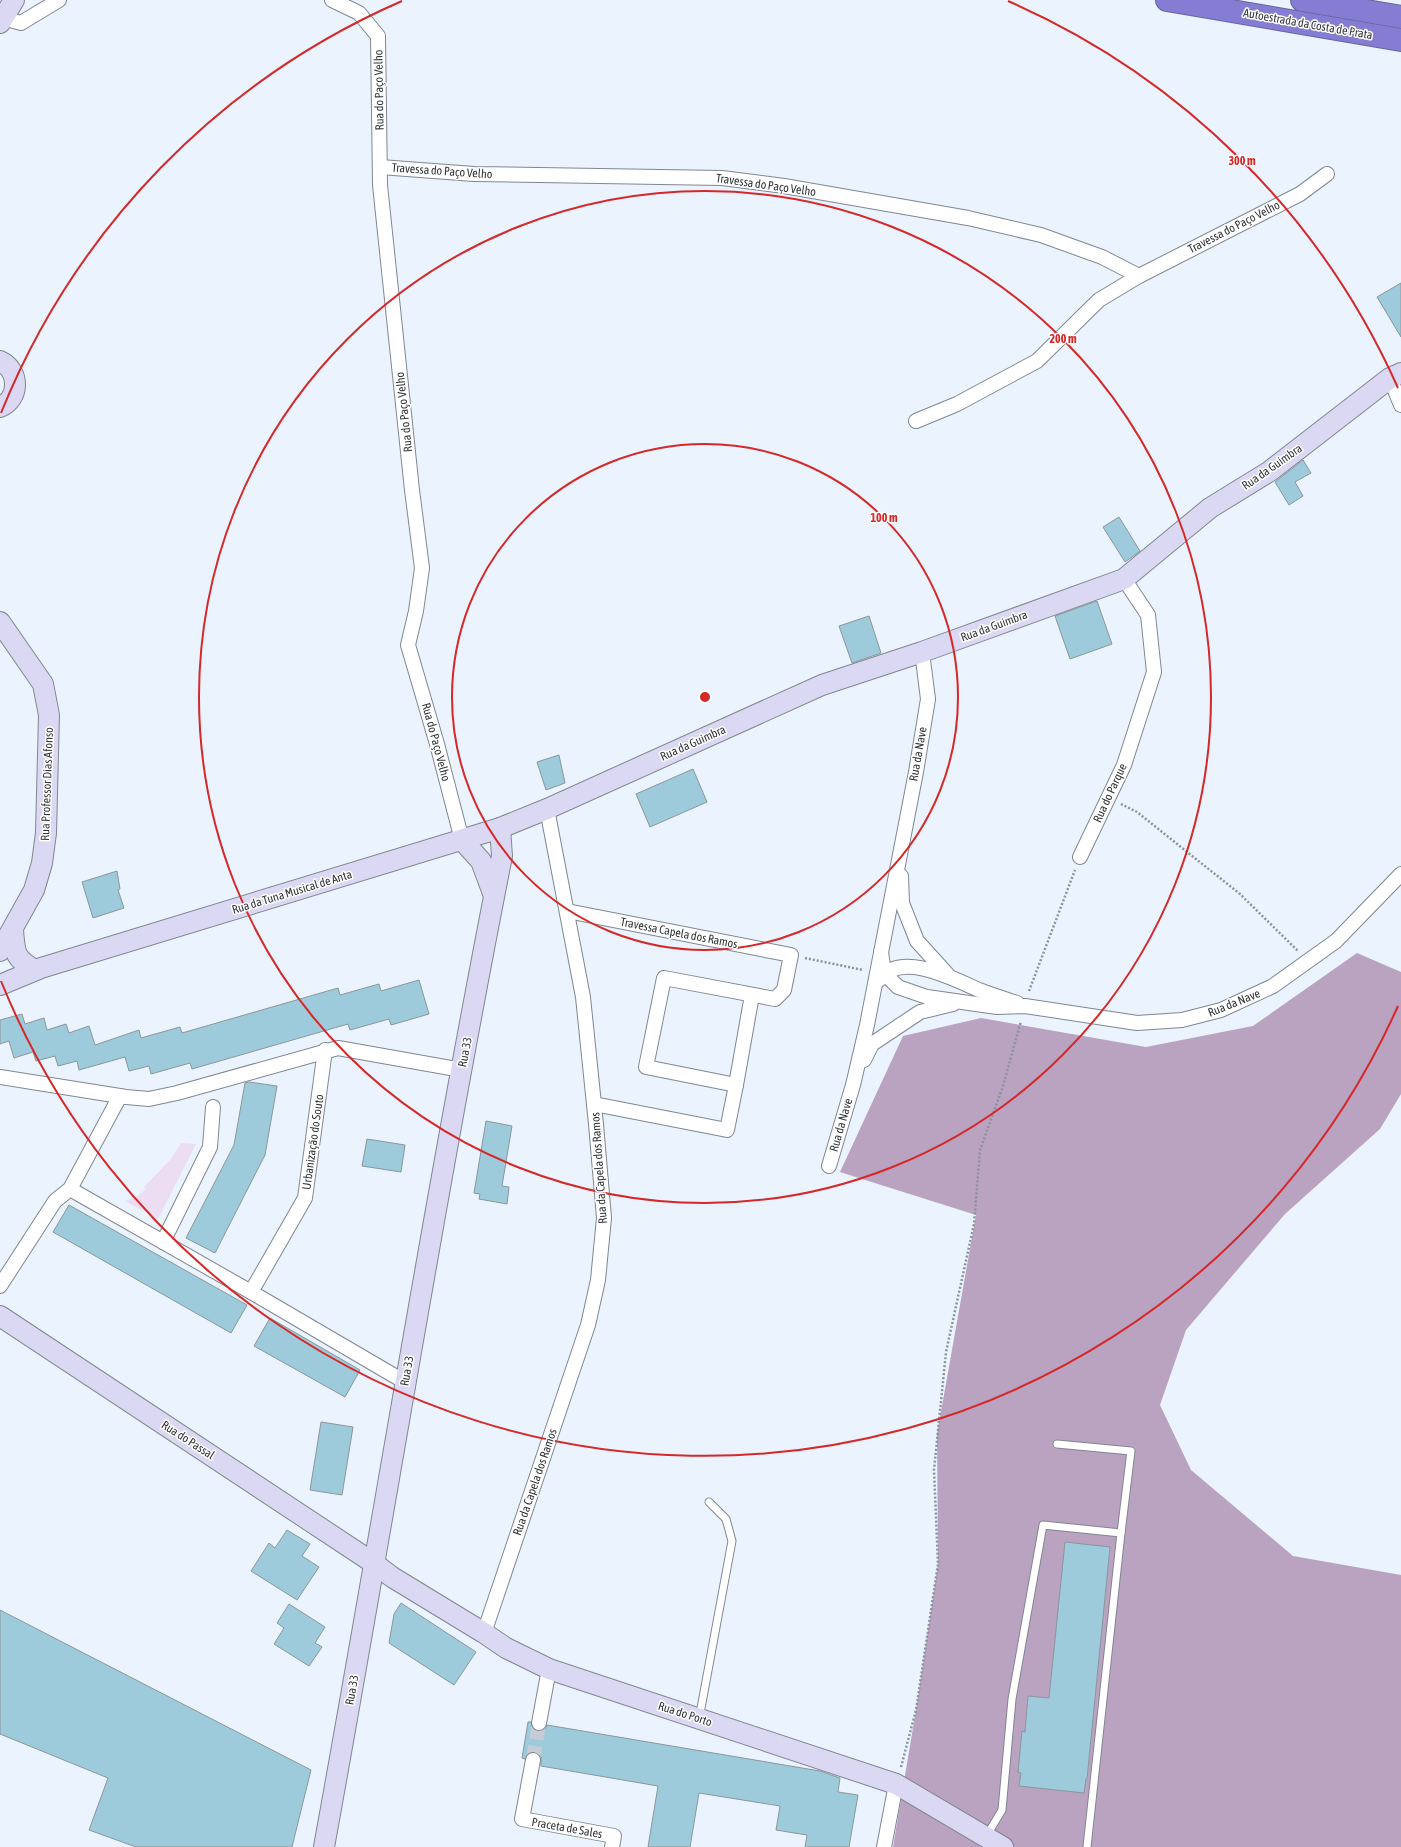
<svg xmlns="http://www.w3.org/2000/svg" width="1401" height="1847" viewBox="0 0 1401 1847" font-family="'Asap Condensed',sans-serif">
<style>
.green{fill:#edddf2}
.forest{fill:#baa2c1}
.building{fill:#9ecbdb;stroke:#8a979c}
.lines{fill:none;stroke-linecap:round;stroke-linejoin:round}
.street-tunnel{stroke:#c5cdd7;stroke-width:14;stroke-dasharray:14 7;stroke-linecap:butt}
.lane-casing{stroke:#808791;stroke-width:9}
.street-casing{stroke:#808791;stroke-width:16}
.secondary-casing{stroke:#808791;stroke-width:22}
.highway-casing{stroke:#68649e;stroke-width:24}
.path{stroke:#8c929a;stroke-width:2.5;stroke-dasharray:2 2;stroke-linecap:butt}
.lane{stroke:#fff;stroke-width:7}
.street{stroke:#fff;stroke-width:14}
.secondary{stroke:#dad8f2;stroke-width:20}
.highway{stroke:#857dd4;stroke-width:22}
.ring{fill:none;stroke:#d62828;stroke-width:2}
.labels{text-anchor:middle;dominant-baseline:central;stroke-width:3;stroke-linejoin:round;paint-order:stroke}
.street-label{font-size:12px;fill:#33363a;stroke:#fff}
.centre{fill:#d62828;stroke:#fff;stroke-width:2}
.ring-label{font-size:12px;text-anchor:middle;font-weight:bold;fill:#d62828;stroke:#fff;stroke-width:3;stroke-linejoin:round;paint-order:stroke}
</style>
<rect width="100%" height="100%" fill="#eaf3fe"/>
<polygon class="green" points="181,1143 196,1144 158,1219 125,1201 138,1196 146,1189 144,1187 171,1159"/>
<polygon class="forest" points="1357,953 1401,972 1401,1094 1380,1129 1285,1214 1186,1330 1160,1405 1191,1470 1293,1556 1401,1575 1401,1847 893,1847 916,1710 938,1564 937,1434 976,1215 840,1172 903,1036 981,1018 1146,1047 1253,1026"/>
<g class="building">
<polygon points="1401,283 1401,337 1377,297"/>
<polygon points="1303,460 1311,473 1295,482 1303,496 1289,505 1275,482"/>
<polygon points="1119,517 1140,551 1125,562 1103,527"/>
<polygon points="1097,601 1112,644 1070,659 1055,616"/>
<polygon points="869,616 881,653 852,663 839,626"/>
<polygon points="559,755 565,783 546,790 537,762"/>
<polygon points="693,769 707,802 650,827 636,794"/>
<polygon points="117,871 120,889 118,890 124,908 93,918 82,882"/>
<polygon points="419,980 429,1014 391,1025 389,1019 350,1030 348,1024 192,1069 190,1063 151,1074 149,1066 129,1071 125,1057 79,1070 77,1061 58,1066 55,1056 36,1061 33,1052 14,1058 9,1041 0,1044 0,1020 22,1014 25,1024 44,1018 47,1030 66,1024 69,1033 89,1026 95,1045 139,1030 141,1038 180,1027 182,1033 338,988 340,995 379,984 381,991"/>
<polygon points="249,1082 277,1086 265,1155 215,1253 186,1238 234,1145 245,1083"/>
<polygon points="486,1121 512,1126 502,1186 509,1187 507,1204 479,1199 480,1194 474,1193"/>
<polygon points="367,1139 405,1145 401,1172 362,1166"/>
<polygon points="69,1205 247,1305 231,1333 53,1232"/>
<polygon points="270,1318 360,1370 345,1397 254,1346"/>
<polygon points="321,1422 353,1427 342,1495 310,1490"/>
<polygon points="287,1530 310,1544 302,1556 319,1567 297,1600 251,1571 269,1543 275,1548"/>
<polygon points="1065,1542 1110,1547 1087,1779 1086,1779 1084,1793 1019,1786 1021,1773 1018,1772 1022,1731 1025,1732 1028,1696 1049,1698"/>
<polygon points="401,1603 476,1652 454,1685 389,1643 394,1614"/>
<polygon points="289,1604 325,1627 315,1643 322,1647 309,1666 274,1644 284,1628 277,1623"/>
<polygon points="0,1610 311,1770 292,1847 136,1847 89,1830 108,1778 0,1734"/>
<polygon points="528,1722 531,1722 533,1729 538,1731 545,1729 547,1725 820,1771 834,1776 840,1778 838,1792 858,1795 849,1847 805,1847 807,1835 776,1830 780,1806 699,1793 690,1847 648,1847 658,1786 541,1766 541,1757 535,1752 530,1752 525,1759 522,1758"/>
</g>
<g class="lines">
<polyline class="street-tunnel" points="533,1760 539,1723"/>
<defs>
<g id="lane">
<polyline points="1057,1444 1131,1451 1121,1533"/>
<polyline points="699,1719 732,1541 726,1519 709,1502"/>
<polyline points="987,1835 1002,1810 1012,1699 1043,1525 1121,1533 1087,1847"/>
</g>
<g id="street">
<polyline points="332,0 359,13 378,36 380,185 412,490 422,568 416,611 408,645 437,744 462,840"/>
<polyline points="3,18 21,23 59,0"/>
<polyline points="380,167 474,174 722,178 784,186 968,218 1041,235 1102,257 1139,276"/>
<polyline points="1390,378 1401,405"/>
<polyline points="916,421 957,404 1037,361 1099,300 1139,276 1300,194 1327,174"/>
<polyline points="1080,857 1124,765 1154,672 1148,615 1124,579"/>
<polyline points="901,876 902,903 917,941 947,974"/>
<polyline points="567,911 791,955 784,990 775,999 664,978 646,1067 736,1085 727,1130 594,1104"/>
<polyline points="881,952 884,973 898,987 927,997 997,1007 1025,1006 1137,1023 1182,1020 1221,1010 1273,986 1336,941 1401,874"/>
<path d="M879 980C901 950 954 979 979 990 992 995 1005 999 1017 1003"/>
<polyline points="864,1060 872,1044 920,1012 953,1004"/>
<polyline points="0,1077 126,1097 149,1099 177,1093 338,1048 462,1070"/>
<polyline points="736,1085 752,995"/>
<polyline points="829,1166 853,1085 867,1025 916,772 928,699 922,652"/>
<polyline points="70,1189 251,1292 405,1382"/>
<polyline points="163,1242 210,1147 213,1107"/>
<polyline points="0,1286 55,1201 70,1189 120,1096"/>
<polyline points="251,1292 305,1198 325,1050"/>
<polyline points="484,1633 588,1325 598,1280 604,1218 596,1124 583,997 547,809"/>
<polyline points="539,1723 549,1669"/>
<polyline points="533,1760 522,1819 614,1836 612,1847"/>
<polyline points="884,1847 896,1784"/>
</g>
<g id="secondary">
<polyline points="0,23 14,0"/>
<path d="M0 361C20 370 20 399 0 407"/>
<polyline points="0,622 43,684 49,715 46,833 42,863 34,890 0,951"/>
<polyline points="462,840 481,861 494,896"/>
<path d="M13 930C15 953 14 958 35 970"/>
<polyline points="0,985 41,968 500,828 547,809 822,685 922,652 1124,579 1210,508 1270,471 1390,378 1401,373"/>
<polyline points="0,1316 375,1564 392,1577 484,1633 506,1648 549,1669 570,1676 896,1784 1003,1847"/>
<path d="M324 1847C384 1517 437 1185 502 856L500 828"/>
</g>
<g id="highway">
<polyline points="1167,0 1401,40"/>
<polyline points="1302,0 1401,17"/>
</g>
</defs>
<use href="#lane" class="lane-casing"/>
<use href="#street" class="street-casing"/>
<use href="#secondary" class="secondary-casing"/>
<use href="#highway" class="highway-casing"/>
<g class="path">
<polyline points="1121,804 1137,812 1240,894 1298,951"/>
<polyline points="805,958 863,970"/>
<polyline points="1029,991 1075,870"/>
<polyline points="901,1767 916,1710 938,1564 934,1470 946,1352 974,1224 980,1150 1003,1086 1021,1021"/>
</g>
<use href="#lane" class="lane"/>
<use href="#street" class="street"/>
<use href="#secondary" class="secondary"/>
<use href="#highway" class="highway"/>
</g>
<g class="ring">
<circle cx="705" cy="697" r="253"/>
<circle cx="705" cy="697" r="506"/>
<path d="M1398 1006A759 759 0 0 1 1 981M1 413A759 759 0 0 1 402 1M1008 1A759 759 0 0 1 1398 388"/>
</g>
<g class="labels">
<g class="street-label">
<text transform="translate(1308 24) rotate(10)">Autoestrada da Costa de Prata</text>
<text transform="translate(379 90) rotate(-91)">Rua do Paço Velho</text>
<text transform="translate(442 171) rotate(4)">Travessa do Paço Velho</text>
<text transform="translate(766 185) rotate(8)">Travessa do Paço Velho</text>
<text transform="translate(1234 227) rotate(-27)">Travessa do Paço Velho</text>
<text transform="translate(404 412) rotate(-96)">Rua do Paço Velho</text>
<text transform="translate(1272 467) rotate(-35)">Rua da Guimbra</text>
<text transform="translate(994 626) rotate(-20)">Rua da Guimbra</text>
<text transform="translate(436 742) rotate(75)">Rua do Paço Velho</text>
<text transform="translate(693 743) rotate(-24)">Rua da Guimbra</text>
<text transform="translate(918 754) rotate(-80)">Rua da Nave</text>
<text transform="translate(47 784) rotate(-88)">Rua Professor Dias Afonso</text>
<text transform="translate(1110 793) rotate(-65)">Rua do Parque</text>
<text transform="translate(292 892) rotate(-17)">Rua da Tuna Musical de Anta</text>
<text transform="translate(679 933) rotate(11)">Travessa Capela dos Ramos</text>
<text transform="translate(1234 1003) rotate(-22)">Rua da Nave</text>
<text transform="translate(465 1052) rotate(-79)">Rua 33</text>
<text transform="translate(841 1125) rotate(-74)">Rua da Nave</text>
<text transform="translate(313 1142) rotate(-82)">Urbanização do Souto</text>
<text transform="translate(599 1168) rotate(-94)">Rua da Capela dos Ramos</text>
<text transform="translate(407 1371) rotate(-80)">Rua 33</text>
<text transform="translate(188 1440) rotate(33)">Rua do Passal</text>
<text transform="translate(535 1482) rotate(-71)">Rua da Capela dos Ramos</text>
<text transform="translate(352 1690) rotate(-80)">Rua 33</text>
<text transform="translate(685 1714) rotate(18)">Rua do Porto</text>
<text transform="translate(567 1828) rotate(10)">Praceta de Sales</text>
</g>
</g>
<circle cx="705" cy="697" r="6" class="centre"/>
<g class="ring-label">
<text x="1242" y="165">300 m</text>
<text x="1063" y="343">200 m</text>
<text x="884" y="522">100 m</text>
</g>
</svg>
